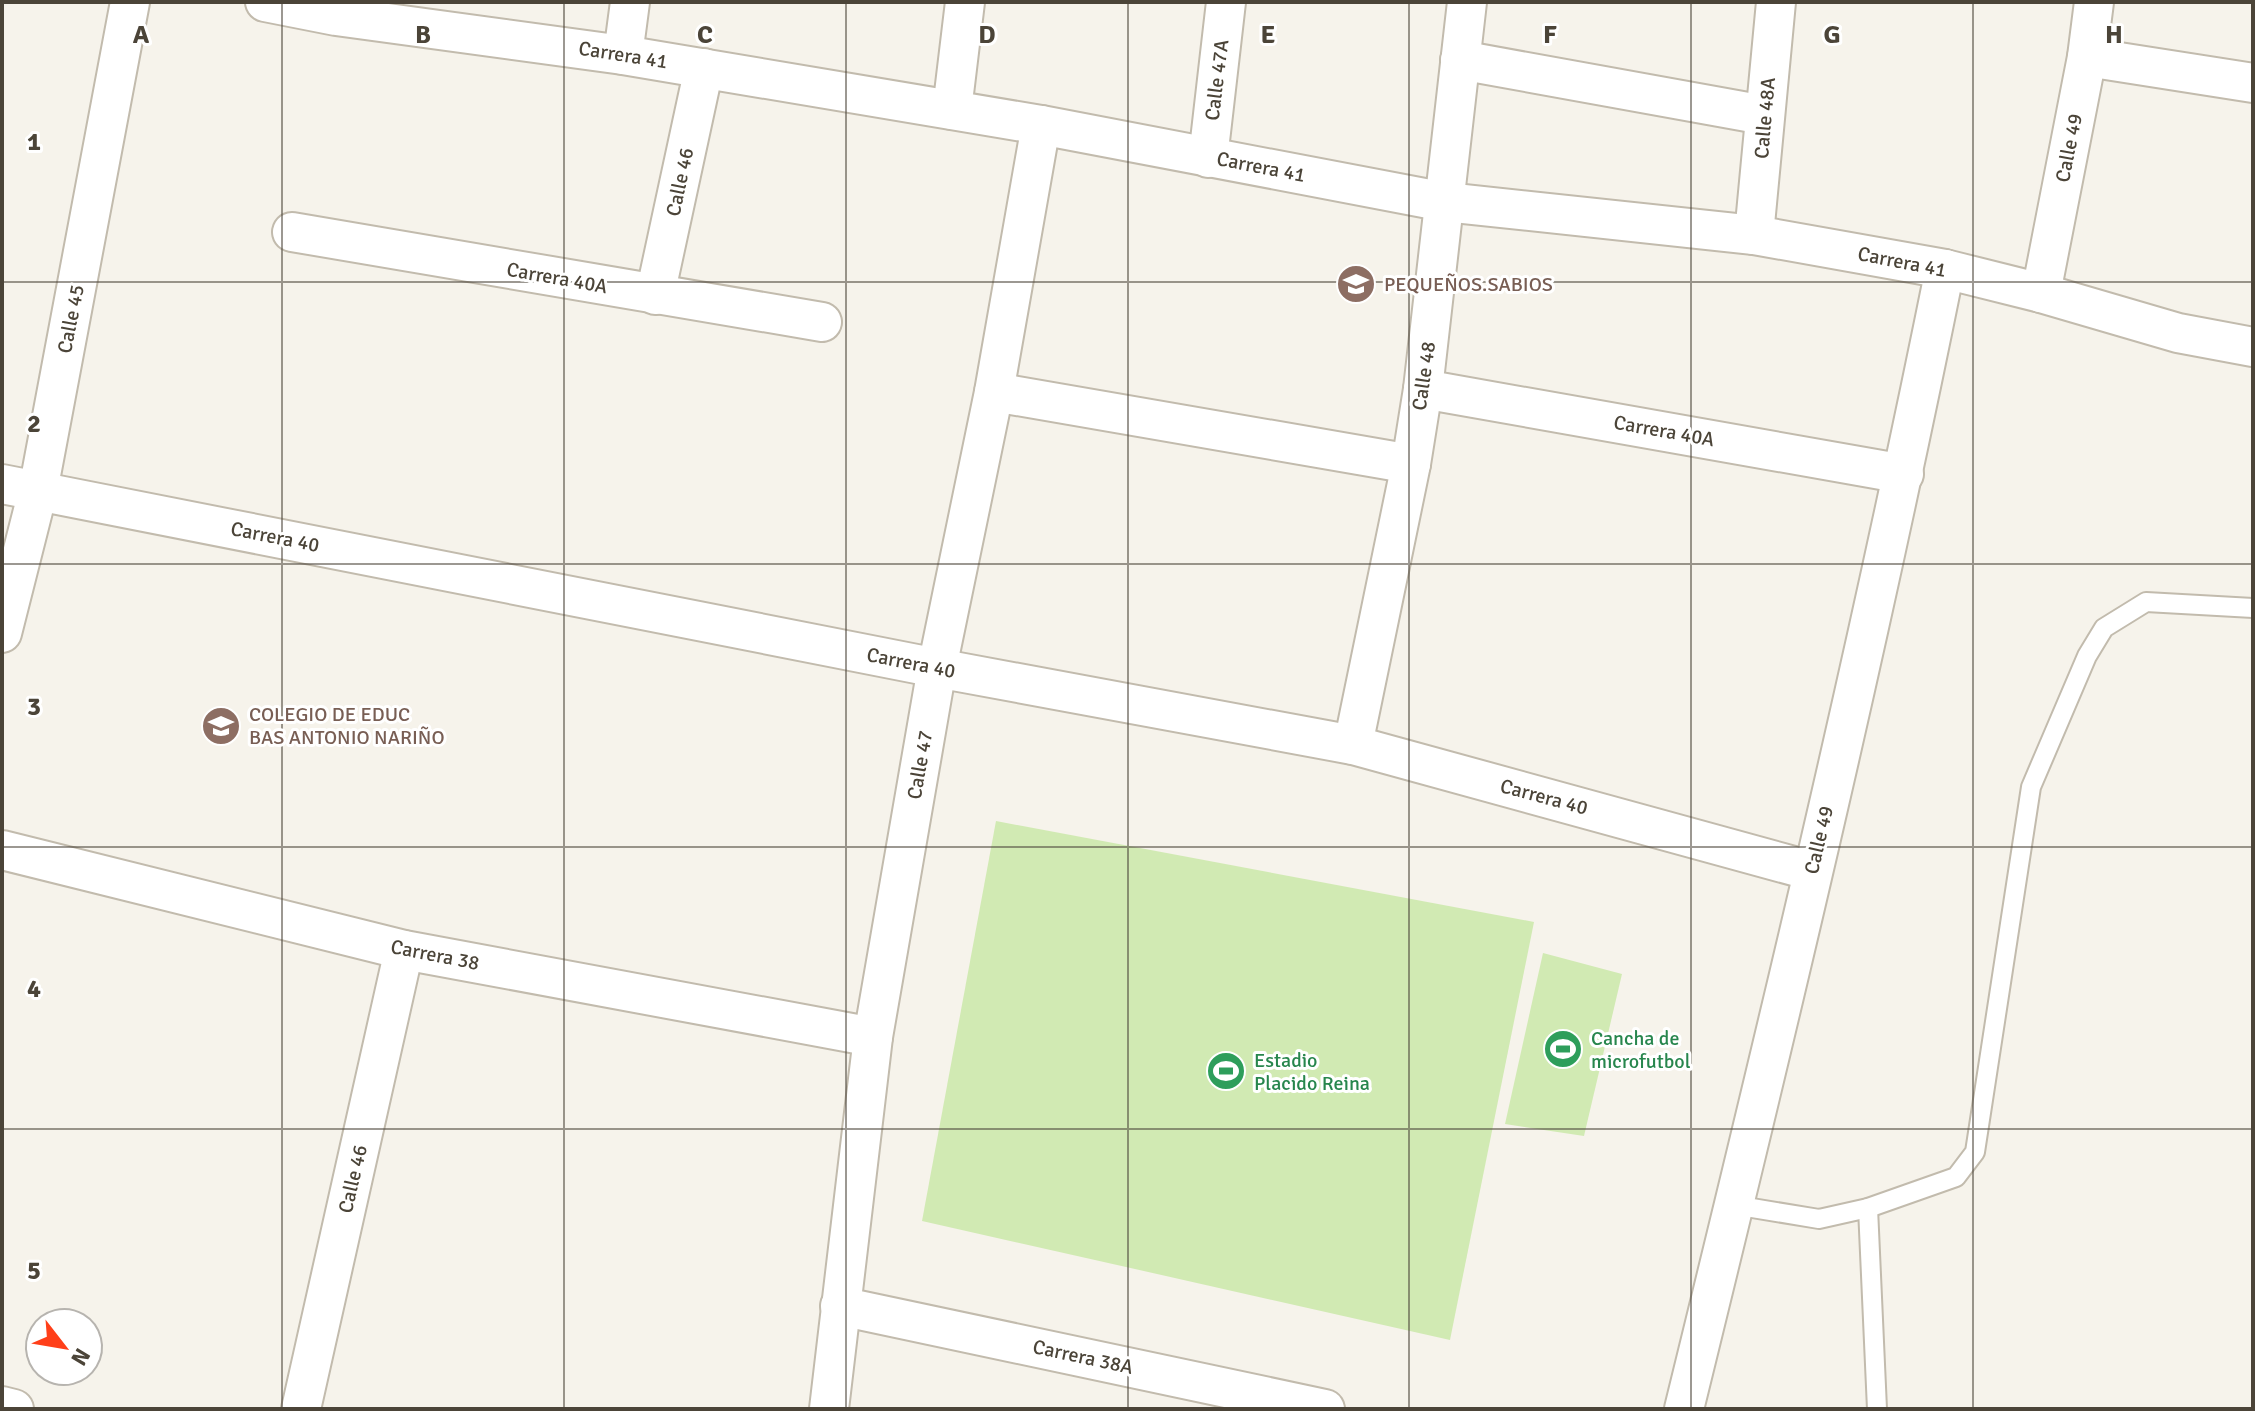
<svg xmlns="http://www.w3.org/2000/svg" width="2255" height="1411" viewBox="0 0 2255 1411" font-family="Signika,sans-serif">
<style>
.green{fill:#d1eab3}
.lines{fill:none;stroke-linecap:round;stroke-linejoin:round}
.lane-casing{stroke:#c2bbad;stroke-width:22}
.street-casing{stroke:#c2bbad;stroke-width:42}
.lane{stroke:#fff;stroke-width:18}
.street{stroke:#fff;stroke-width:38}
.grid{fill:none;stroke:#4b4438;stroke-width:2;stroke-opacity:0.55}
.labels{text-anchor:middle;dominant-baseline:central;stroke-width:6;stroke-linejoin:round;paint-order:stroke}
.street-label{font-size:20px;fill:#4b4438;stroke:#fff}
.education-label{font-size:20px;fill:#785e54;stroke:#fff;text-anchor:start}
.leisure-label{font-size:20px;fill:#27864d;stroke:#fff;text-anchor:start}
.grid-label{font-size:26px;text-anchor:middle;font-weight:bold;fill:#4b4438;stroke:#fff;stroke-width:6;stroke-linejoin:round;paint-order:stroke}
</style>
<rect width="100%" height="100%" fill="#f6f3eb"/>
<g class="green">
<polygon points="996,821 1534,922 1450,1340 922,1221"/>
<polygon points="1543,953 1622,974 1584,1136 1505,1124"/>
</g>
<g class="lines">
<defs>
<g id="lane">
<polyline points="1734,1205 1819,1219 1868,1208 1956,1177 1975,1152 2031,787 2087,656 2104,628 2146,602 2253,608"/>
<polyline points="1868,1208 1877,1409"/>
</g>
<g id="street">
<polyline points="265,2 336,16 623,55 1041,125 1445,202 1754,235 1945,269 2041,293 2178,333 2253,347"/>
<polyline points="623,55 630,2"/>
<polyline points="2087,57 2253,83"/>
<polyline points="1460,60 1764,115"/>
<polyline points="952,110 965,2"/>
<polyline points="1208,158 1226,2"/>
<polyline points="292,232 822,322"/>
<polyline points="1754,235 1776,2"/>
<polyline points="2041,293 2087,57 2094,2"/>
<polyline points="655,295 704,68"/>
<polyline points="1423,389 1904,474"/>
<polyline points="994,392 1411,464"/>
<polyline points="2,484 937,668 1353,745 1812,871"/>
<polyline points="2,633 38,491 130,2"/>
<polyline points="1353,745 1411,464 1423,389 1467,2"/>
<polyline points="2,850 404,950 873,1037"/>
<polyline points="840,1306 1325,1409"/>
<polyline points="2,1406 14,1409"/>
<polyline points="301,1409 404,950"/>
<polyline points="829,1409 873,1037 937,668 994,392 1041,125"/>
<path d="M1684 1409C1777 1031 1868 651 1945 269"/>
</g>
</defs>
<use href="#lane" class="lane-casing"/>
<use href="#street" class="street-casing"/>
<use href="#lane" class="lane"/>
<use href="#street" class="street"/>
</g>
<path class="grid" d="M282 2V1409M564 2V1409M846 2V1409M1128 2V1409M1409 2V1409M1691 2V1409M1973 2V1409M2 282H2253M2 564H2253M2 847H2253M2 1129H2253"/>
<defs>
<symbol id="school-disc" viewBox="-11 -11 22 22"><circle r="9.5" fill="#8d6e63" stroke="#fff"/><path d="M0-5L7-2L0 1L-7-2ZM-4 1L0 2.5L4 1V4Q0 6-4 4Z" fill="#fff"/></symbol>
<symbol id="stadium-disc" viewBox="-11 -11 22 22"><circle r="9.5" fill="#2e9e5b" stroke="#fff"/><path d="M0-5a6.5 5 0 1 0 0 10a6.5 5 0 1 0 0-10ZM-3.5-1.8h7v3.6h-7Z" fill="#fff"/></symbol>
</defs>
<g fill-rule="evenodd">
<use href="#school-disc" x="1334" y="262" width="44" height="44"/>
<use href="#school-disc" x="199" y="704" width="44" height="44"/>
<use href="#stadium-disc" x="1541" y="1027" width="44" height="44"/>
<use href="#stadium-disc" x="1204" y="1049" width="44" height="44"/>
</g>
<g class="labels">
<g class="street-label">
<text transform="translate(623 55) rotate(9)">Carrera 41</text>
<text transform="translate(1217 80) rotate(-83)">Calle 47A</text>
<text transform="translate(1765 118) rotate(-85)">Calle 48A</text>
<text transform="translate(2069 148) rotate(-79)">Calle 49</text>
<text transform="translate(1261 167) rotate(11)">Carrera 41</text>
<text transform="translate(680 182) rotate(-78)">Calle 46</text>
<text transform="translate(1902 262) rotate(11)">Carrera 41</text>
<text transform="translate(557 278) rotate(10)">Carrera 40A</text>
<text transform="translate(71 319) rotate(-79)">Calle 45</text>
<text transform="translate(1424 376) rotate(-82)">Calle 48</text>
<text transform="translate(1664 431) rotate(10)">Carrera 40A</text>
<text transform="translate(275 537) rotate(11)">Carrera 40</text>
<text transform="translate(911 663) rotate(11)">Carrera 40</text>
<text transform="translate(920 765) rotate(-80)">Calle 47</text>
<text transform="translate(1544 797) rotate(15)">Carrera 40</text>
<text transform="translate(1819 840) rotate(-77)">Calle 49</text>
<text transform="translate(435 955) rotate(11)">Carrera 38</text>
<text transform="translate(353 1179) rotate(-77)">Calle 46</text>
<text transform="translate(1083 1357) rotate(12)">Carrera 38A</text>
</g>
<g class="education-label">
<text x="1384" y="284">PEQUEÑOS.SABIOS</text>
<text x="249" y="714">COLEGIO DE EDUC<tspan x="249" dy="23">BAS ANTONIO NARIÑO</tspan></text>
</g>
<g class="leisure-label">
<text x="1591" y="1038">Cancha de<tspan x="1591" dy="23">microfutbol</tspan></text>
<text x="1254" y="1060">Estadio<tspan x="1254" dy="23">Placido Reina</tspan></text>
</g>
</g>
<g class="grid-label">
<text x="141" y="43">A</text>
<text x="423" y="43">B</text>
<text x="705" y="43">C</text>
<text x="987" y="43">D</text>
<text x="1268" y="43">E</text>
<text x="1550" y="43">F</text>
<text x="1832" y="43">G</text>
<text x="2114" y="43">H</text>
<text x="34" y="150">1</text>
<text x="34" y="432">2</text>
<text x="34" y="715">3</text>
<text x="34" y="997">4</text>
<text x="34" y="1279">5</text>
</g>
<rect width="2255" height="1411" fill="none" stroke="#4b4438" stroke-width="8"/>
<g transform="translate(64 1347) rotate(121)"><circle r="38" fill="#ffffff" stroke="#b7b4af" stroke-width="2"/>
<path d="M0-6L14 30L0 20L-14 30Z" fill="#ff3f19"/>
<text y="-12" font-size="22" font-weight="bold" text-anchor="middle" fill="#4b4438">N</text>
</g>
</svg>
